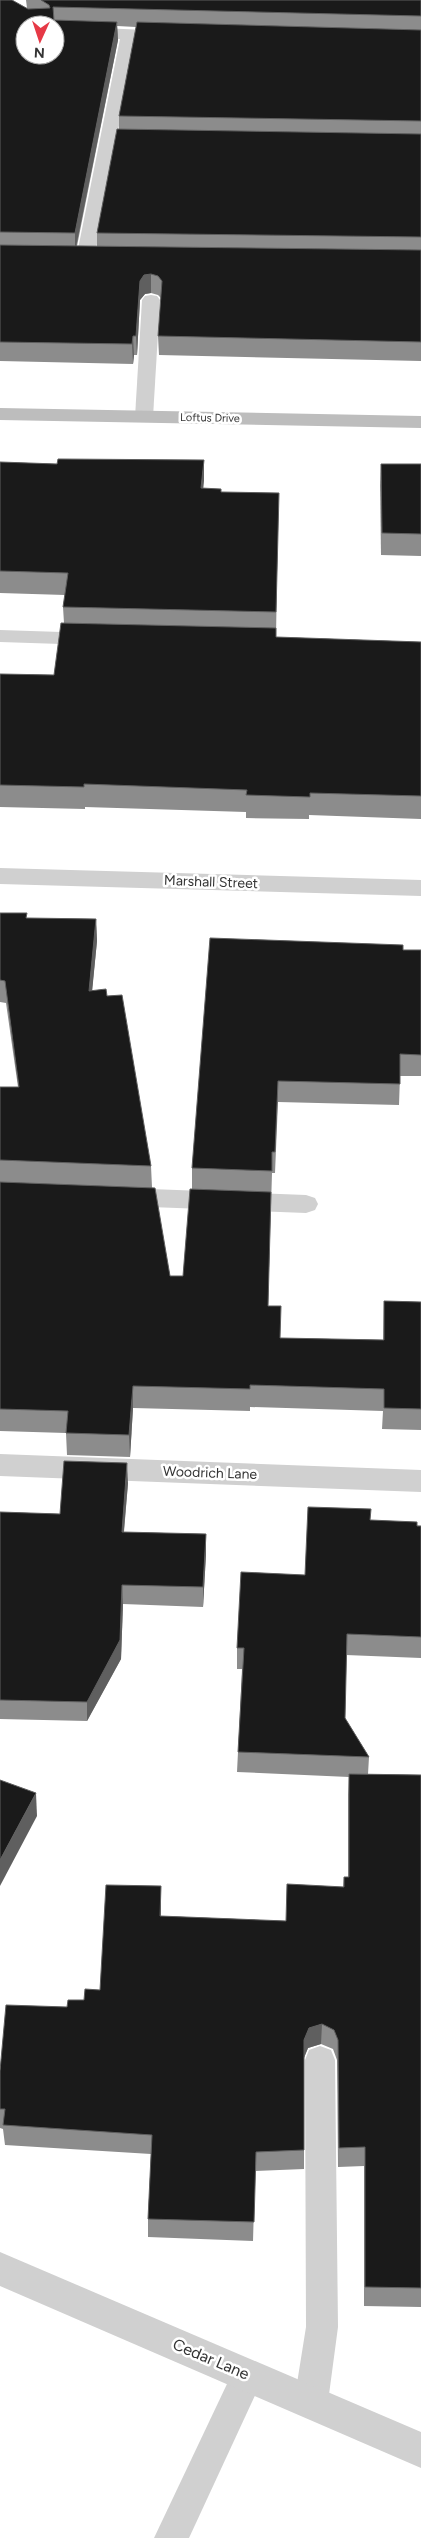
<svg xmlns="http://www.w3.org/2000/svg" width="421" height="2538" viewBox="0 0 421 2538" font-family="Figtree,sans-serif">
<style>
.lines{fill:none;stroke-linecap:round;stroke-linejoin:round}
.service{fill:#d0d0d0;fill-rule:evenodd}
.minor{fill:#d0d0d0;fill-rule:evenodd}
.secondary{fill:#bdbdbd;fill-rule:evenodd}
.wall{fill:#8c8c8c;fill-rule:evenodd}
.shaded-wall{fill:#5f5f5f}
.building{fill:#1a1a1a;stroke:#5f5f5f;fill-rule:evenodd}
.labels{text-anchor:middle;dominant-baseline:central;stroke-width:5;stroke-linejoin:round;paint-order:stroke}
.far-street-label{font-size:11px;fill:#333;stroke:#fff}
.street-label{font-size:14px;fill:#333;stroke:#fff}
.near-street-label{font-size:16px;fill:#333;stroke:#fff}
</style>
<rect width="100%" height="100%" fill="#fff"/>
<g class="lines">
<g class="service">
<polygon points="55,26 169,31 177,36 169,41 136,39 117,136 155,137 157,141 155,145 116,146 94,259 91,263 79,263 76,259 120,39 55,36"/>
<polygon points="151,295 157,296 160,300 153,417 151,421 137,421 135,417 142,300 145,296"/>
<polygon points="0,630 92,633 99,635 102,639 99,643 92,645 0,642"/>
<polygon points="124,1188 306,1195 315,1198 318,1204 315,1210 306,1213 124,1206 115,1203 112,1197 115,1191"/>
<polygon points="320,2046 331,2050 335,2060 338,2327 328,2402 323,2413 311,2418 299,2413 294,2402 306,2327 305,2060 309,2050"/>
<polygon points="248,2360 260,2365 264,2376 189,2538 154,2538 236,2365"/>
</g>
<g class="minor">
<polygon points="0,868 421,880 421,896 0,884"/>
<polygon points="0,1454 421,1470 421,1492 0,1476"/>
<polygon points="0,2252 421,2432 421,2468 0,2286"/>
</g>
<polygon class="secondary" points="0,408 421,416 421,428 0,420"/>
</g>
<g class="wall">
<path d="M0 0 27 8 26 0H421V361L159 355 158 336 161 298 158 295 151 293 145 294 140 300 137 355H134L133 364 0 361ZM117 26 136 27 119 116V129L97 233V247L77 246 118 40Z"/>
<polygon points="204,460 203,488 221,492 278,515 276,637 421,642 421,819 309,815 309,819 246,818 246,812 85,807 85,809 0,807 0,674 54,675 64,623 63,607 65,595 0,593 0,462 57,464"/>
<polygon points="381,464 421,464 421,556 381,555 380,485"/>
<polygon points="0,913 27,918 96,919 97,941 92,990 107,996 151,1166 152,1187 170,1276 183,1276 192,1189 192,1168 403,950 421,950 421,1076 400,1076 399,1105 278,1102 275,1173 272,1173 268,1306 280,1338 383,1340 384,1301 421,1302 421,1430 382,1429 383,1411 250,1407 250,1411 133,1408 130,1457 67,1455 66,1433 0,1431 0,1087 18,1087 6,1003 0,1002"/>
<polygon points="128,1483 124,1532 206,1534 206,1554 203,1607 123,1604 121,1659 87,1721 0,1719 0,1512 60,1514"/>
<polygon points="370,1520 421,1526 421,1658 346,1655 345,1718 369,1757 368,1774 421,1775 421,2307 364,2306 364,2166 338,2167 337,2060 333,2049 321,2044 308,2048 304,2058 304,2169 255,2171 253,2241 148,2237 148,2219 151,2154 5,2145 3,2129 0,2128 0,2071 67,2007 84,2000 100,1990 161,1886 161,1916 286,1921 343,1887 344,1877 348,1877 348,1795 349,1777 237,1772 238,1752 242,1669 237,1669 237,1648 305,1575"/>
</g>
<g class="shaded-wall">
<polygon points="117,22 118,40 75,252 75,233"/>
<polygon points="151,274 151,293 145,294 140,300 137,355 136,336 140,281 144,275"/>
<polygon points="133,336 134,355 133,364 132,344"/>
<polygon points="204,460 204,481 201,510 201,488"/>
<polygon points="96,919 97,941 90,1013 89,991"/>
<polygon points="133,1386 133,1408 130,1457 129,1435"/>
<polygon points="127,1463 128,1483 122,1552 122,1532"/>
<polygon points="206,1534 206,1554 203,1607 203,1587"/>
<polygon points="122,1585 123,1604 121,1659 87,1721 87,1702"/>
<polygon points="36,1793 37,1816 0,1886 0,1860"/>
<polygon points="161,1886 161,1906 160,1937 160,1916"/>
<polygon points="322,2024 321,2044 308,2048 303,2060 304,2040 309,2028"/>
</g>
<g class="building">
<path d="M0 0H12L28 9 50 8 49 5 41 0H421V16L53 7 54 20 117 22 75 233 0 232ZM25 25H55V55H25Z"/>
<polygon points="137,22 421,30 421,121 119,116"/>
<polygon points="117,129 421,134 421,237 97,233"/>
<polygon points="0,245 421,250 421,342 158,336 162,281 158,276 151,274 144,275 140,281 136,336 133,336 132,344 0,342"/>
<polygon points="58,459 204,460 201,488 221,489 221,492 279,493 276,612 63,607 68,573 0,571 0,462 57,464"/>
<polygon points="381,464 421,464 421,534 382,533"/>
<polygon points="61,623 276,628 276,637 421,642 421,796 310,793 310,797 246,795 247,790 84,784 84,787 0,785 0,674 54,675"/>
<polygon points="0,913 27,913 26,918 96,919 89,991 106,989 107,996 122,995 151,1166 0,1160 0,1087 19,1087 5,981 0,980"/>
<polygon points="210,938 403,945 403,950 421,950 421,1055 400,1054 400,1084 278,1081 275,1152 272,1152 272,1171 192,1168"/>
<polygon points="0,1182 155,1188 170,1276 183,1276 190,1189 271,1192 268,1306 281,1306 280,1338 384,1340 384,1301 421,1302 421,1409 384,1408 384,1389 250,1385 250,1389 133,1386 129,1435 66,1433 68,1411 0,1409"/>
<polygon points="64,1461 127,1463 122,1532 206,1534 203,1587 122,1585 120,1640 87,1702 0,1700 0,1512 60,1514"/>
<polygon points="308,1507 371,1509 370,1520 417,1522 417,1526 421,1526 421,1637 347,1634 345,1718 369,1757 238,1752 244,1648 237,1648 241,1572 305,1575"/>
<polygon points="349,1774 421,1775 421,2288 365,2287 365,2147 339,2148 338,2040 334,2030 322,2024 309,2028 304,2040 304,2150 256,2152 254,2222 148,2219 152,2135 3,2125 5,2109 0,2109 0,2071 6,2005 67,2007 68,2000 84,2000 85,1989 100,1990 106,1885 161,1886 160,1916 286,1921 287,1884 344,1887 344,1877 349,1877"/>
<polygon points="0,1780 36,1793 0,1860"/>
</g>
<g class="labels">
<g class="far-street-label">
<text transform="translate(210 418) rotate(1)">Loftus Drive</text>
</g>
<g class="street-label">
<text transform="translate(211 882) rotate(2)">Marshall Street</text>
<text transform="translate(210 1473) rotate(2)">Woodrich Lane</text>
</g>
<g class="near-street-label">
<text transform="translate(211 2359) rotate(23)">Cedar Lane</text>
</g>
</g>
<g transform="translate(40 40) rotate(183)"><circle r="24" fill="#ffffff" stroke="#adadad"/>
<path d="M0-4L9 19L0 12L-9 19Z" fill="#e63946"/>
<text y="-8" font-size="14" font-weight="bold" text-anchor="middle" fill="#333333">N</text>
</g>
</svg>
